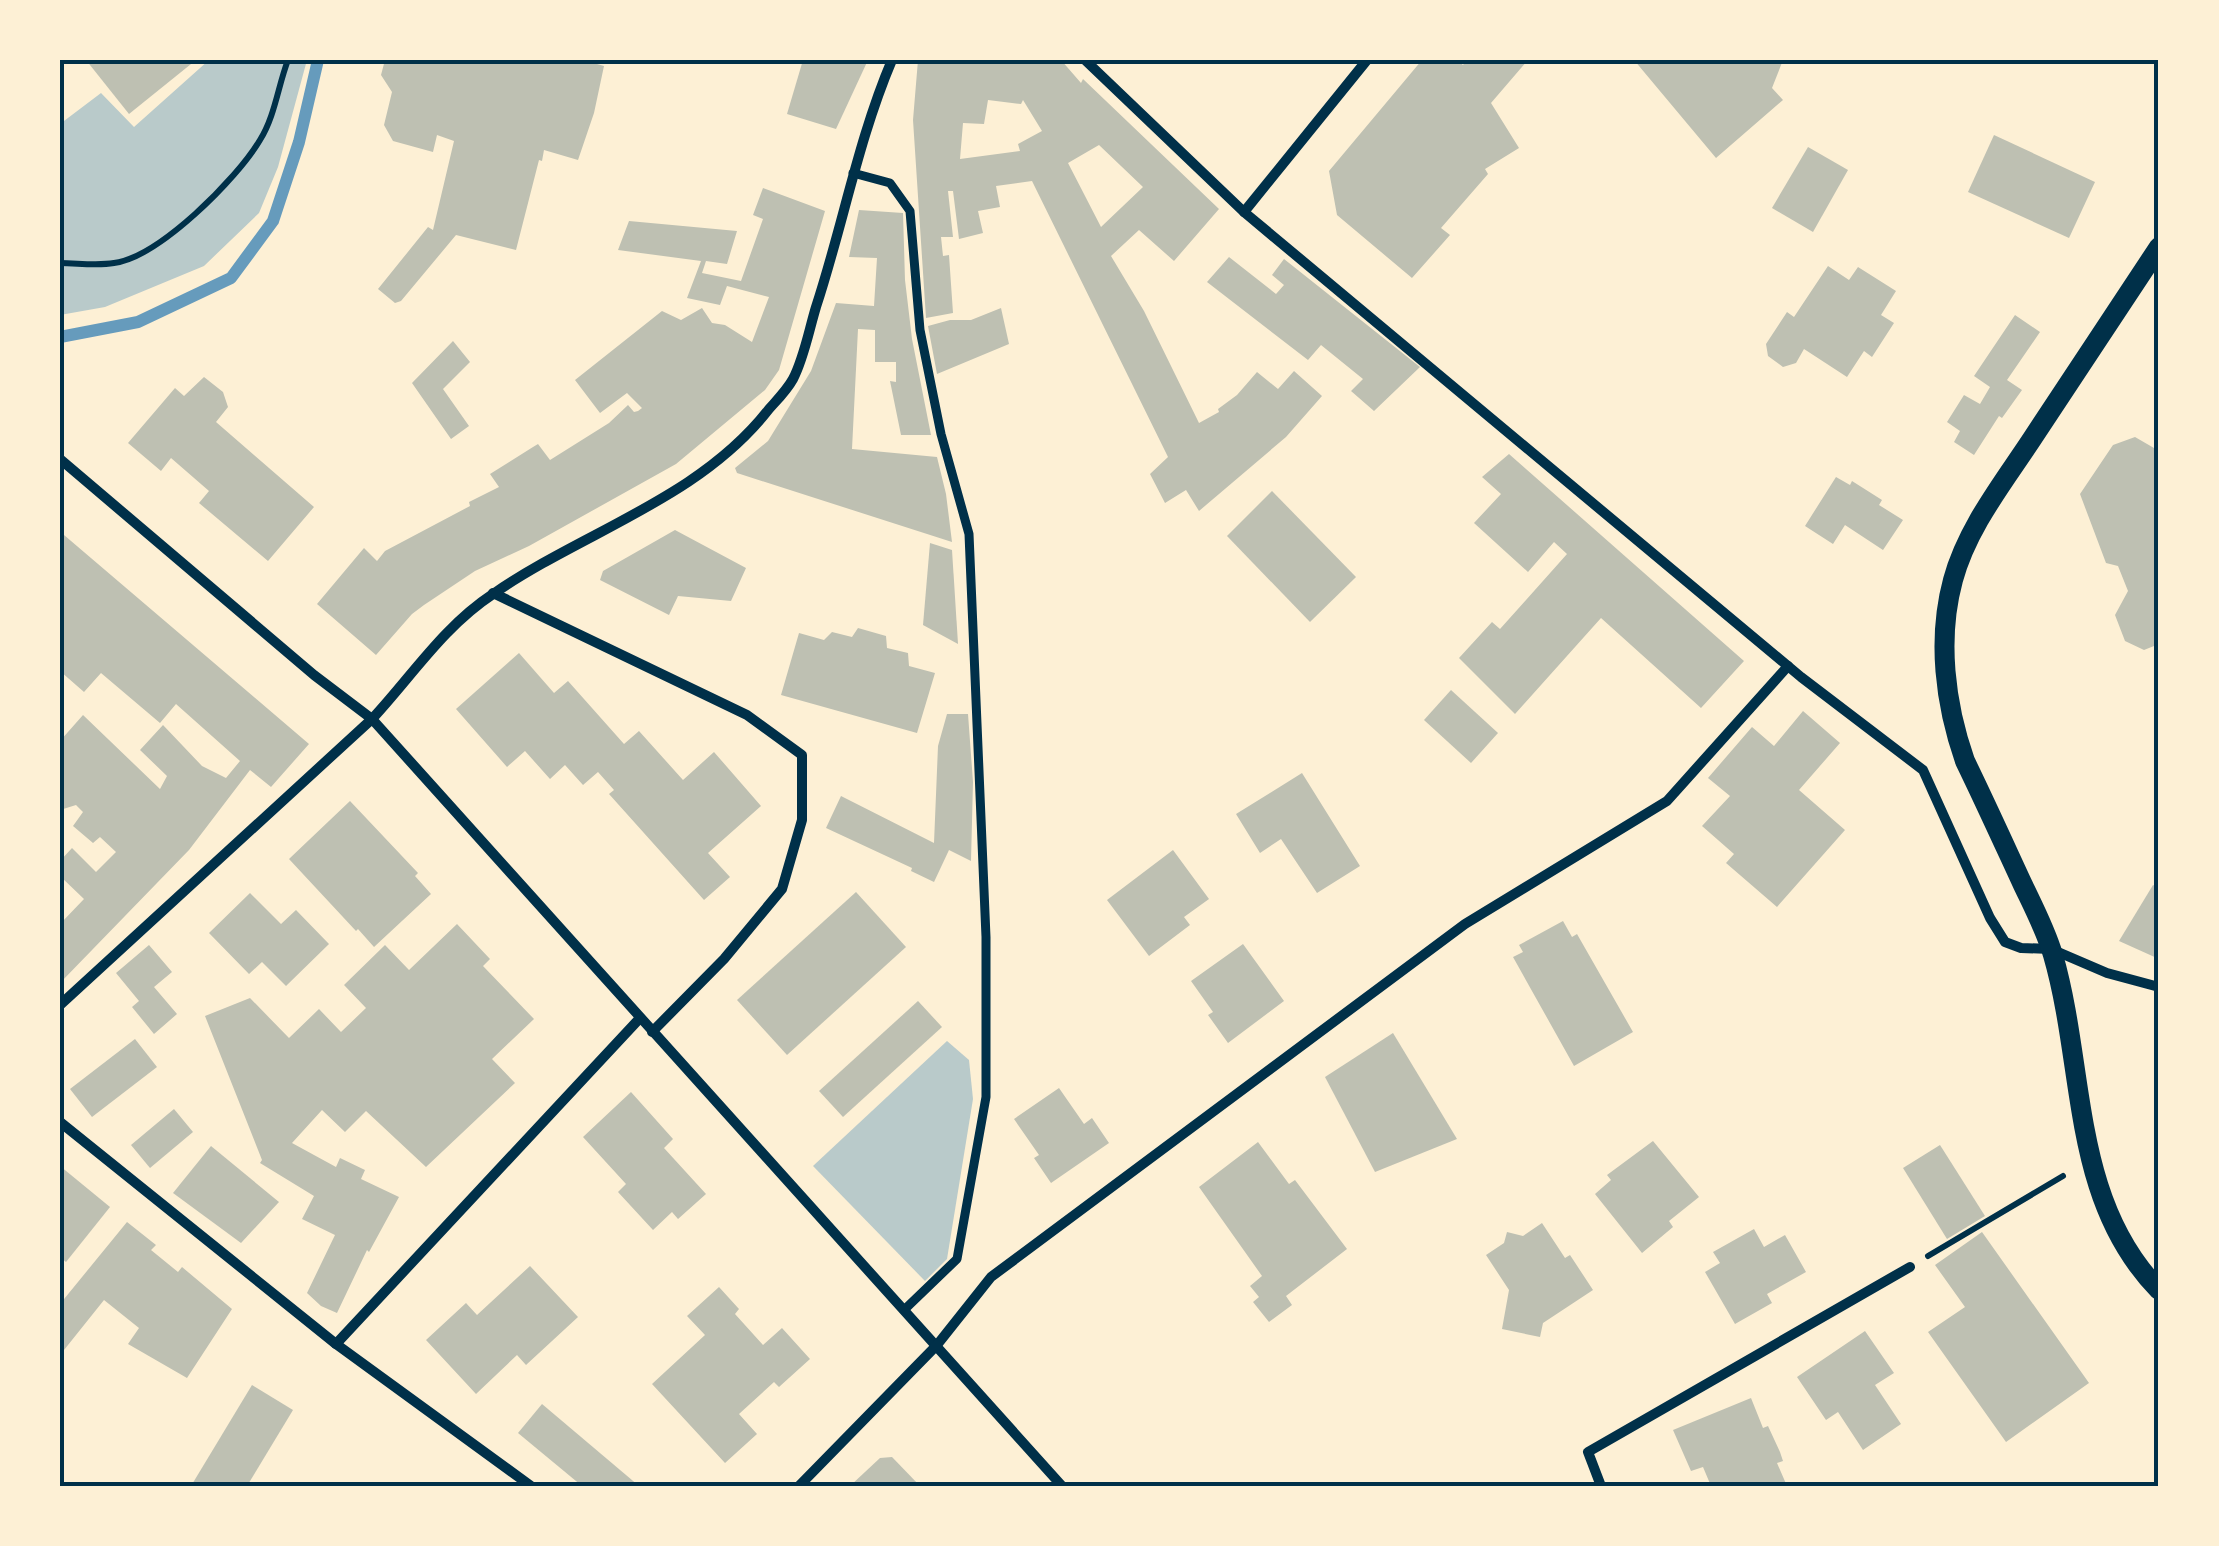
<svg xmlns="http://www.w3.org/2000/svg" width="2219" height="1546" viewBox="0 0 2219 1546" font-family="'Nunito Sans',sans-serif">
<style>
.green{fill:#b9caca}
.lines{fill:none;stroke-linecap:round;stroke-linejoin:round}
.stream{stroke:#669bbc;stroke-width:12}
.building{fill:#bec0b2;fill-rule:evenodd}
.path{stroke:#003049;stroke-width:6}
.pedestrian{stroke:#003049;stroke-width:9}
.minor{stroke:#003049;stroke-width:10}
.secondary{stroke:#003049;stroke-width:20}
.neatline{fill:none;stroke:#003049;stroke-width:4}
</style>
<rect width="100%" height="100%" fill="#fdf0d5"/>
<g class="green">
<polygon points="209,60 307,60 278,167 259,213 204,266 105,307 60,315 60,124 101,93 134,127"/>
<polygon points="947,1041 969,1060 973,1099 947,1259 925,1281 813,1166"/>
</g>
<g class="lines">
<polyline class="stream" points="60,337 138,322 231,278 273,221 299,142 318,60"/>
</g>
<g class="building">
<polygon points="86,60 196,60 129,114"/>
<polygon points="385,60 583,60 604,66 594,113 578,160 544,150 542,161 539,160 516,250 456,235 401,301 395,303 378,289 428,227 433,230 454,141 437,135 433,152 393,141 384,125 392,92 381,75"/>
<polygon points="803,60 868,60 836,129 787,114"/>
<path d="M918 60H1061L1081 83 1083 79 1219 209 1174 261 1139 230 1111 256 1144 311 1199 423 1219 412 1218 409 1237 395 1257 372 1278 389 1294 371 1322 396 1286 437 1199 511 1186 490 1165 503 1150 474 1168 457 1032 181 996 186 1000 207 978 211 983 233 959 239 953 191H948L953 237H941L943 256 949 255 953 313 926 318 913 120ZM988 100 1021 104 1023 100 1042 131 1018 144 1020 151 960 159 963 123 984 124ZM1099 145 1143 187 1101 227 1068 163Z"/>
<polygon points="1422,60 1457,60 1463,65 1467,60 1528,60 1491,103 1519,148 1485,169 1488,174 1441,228 1450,235 1412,278 1337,215 1329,171"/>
<polygon points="1634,60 1783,60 1772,88 1783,100 1716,158"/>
<polygon points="1994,135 2095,182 2069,238 1968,192"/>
<polygon points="1808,147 1848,170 1813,232 1772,208"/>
<polygon points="763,188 825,211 779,370 765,390 676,464 529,546 475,571 424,605 412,614 376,655 317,604 364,548 377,561 385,551 470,506 469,502 499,487 490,474 533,447 538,444 550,460 609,423 628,405 634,412 638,411 642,408 627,393 600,413 575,380 662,311 681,320 702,308 712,323 725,325 752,342 769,297 727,286 720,305 687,298 701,261 618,250 629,221 737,231 727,264 706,261 702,273 741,281 763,219 753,215"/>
<polygon points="859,210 903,213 905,280 912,339 931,435 901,435 890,381 896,382 896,362 875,362 875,330 858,329 852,449 937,457 946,494 952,542 737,473 735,468 768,441 811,371 836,303 874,306 877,258 849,257"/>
<polygon points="1229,257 1276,294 1284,285 1272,275 1284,259 1420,367 1374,411 1351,391 1363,379 1321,345 1308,360 1207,282"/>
<polygon points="1828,266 1849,280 1858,267 1896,291 1881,315 1894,323 1872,357 1864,351 1847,377 1804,349 1796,363 1783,367 1768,356 1766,344 1787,312 1794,317"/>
<polygon points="1001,308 1009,344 937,374 928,326 950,320 971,320"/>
<polygon points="2015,315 2040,332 2007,380 2022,390 2002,418 1999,416 1974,455 1954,442 1960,431 1947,422 1964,395 1980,404 1990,387 1974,376"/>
<polygon points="453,341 470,362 443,389 469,426 451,439 412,383"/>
<polygon points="204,377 223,392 228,407 216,422 314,507 268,561 199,503 209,491 171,458 161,471 128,443 175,388 184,396"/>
<polygon points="2135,437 2154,448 2159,463 2159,644 2144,650 2125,641 2115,615 2128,591 2118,566 2106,563 2080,494 2113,445"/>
<polygon points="1509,454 1744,661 1701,708 1601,618 1515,714 1459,658 1492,622 1500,629 1567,554 1554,542 1528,572 1474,523 1501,494 1482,477"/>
<polygon points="1836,477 1850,485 1852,481 1882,500 1879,505 1903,520 1883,550 1845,525 1833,544 1805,526"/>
<polygon points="1272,491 1356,577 1310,622 1227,536"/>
<polygon points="675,530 746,568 731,601 678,596 669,615 600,580 603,571"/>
<polygon points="64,535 309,744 271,787 250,770 189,850 60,983 60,924 84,899 60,876 60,861 72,848 96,872 116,852 100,837 93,843 73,826 83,812 76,805 60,810 60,741 83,715 160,789 167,776 140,750 163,725 202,766 226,778 240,761 176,704 160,723 101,673 84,692 60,671 60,540"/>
<polygon points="930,543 952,550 958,644 923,625"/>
<polygon points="858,628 886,636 887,648 908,653 909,666 935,673 917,733 781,695 799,633 824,640 832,632 852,637"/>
<polygon points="519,653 554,693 568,681 624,744 639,731 683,780 714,752 761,806 708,853 730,877 704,900 609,794 614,790 598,772 583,785 565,765 550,779 525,751 507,767 456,709"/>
<polygon points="1451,690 1498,733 1471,763 1424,720"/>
<polygon points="1803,711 1840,743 1799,790 1845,830 1777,907 1726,863 1734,854 1702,826 1730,796 1708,778 1752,727 1774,746"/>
<polygon points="947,714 968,714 973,782 971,861 949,850 934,882 911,871 912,868 826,828 841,796 934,843 938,746"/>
<polygon points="1302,773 1360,866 1317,893 1281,839 1260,853 1236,814"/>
<polygon points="350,801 418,873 415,876 431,894 374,947 358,929 356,931 289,859"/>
<polygon points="1173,850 1209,899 1184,917 1190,925 1149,956 1107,900"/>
<polygon points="2153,885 2159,888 2159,959 2119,941"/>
<polygon points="856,892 906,947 787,1055 737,1000"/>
<polygon points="250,893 281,924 296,910 329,944 286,986 262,962 249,974 209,933"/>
<polygon points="1563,921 1572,937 1577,934 1633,1032 1574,1066 1513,957 1523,952 1519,945"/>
<polygon points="457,924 490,959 483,966 534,1019 492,1059 515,1083 426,1167 366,1111 345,1132 322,1110 292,1143 336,1167 340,1158 365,1170 361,1179 399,1197 369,1252 367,1250 337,1313 321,1306 307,1293 335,1235 302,1219 314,1196 260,1163 262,1160 205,1016 250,998 289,1038 319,1009 341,1032 366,1008 344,985 385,945 409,970"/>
<polygon points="1243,944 1284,1001 1228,1043 1208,1015 1213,1012 1191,981"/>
<polygon points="149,945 172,972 154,987 177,1014 154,1034 132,1007 139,1001 116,973"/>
<polygon points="918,1001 942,1027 843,1117 819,1091"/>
<polygon points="1393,1033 1457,1139 1375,1172 1325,1077"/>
<polygon points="135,1039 157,1067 92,1117 70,1089"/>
<polygon points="1059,1088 1084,1124 1092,1118 1109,1143 1051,1183 1034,1158 1039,1155 1014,1119"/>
<polygon points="631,1092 673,1139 664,1148 706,1194 678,1219 672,1212 653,1230 618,1192 626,1184 583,1137"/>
<polygon points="174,1109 193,1132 150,1168 131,1145"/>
<polygon points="1653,1141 1699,1197 1669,1221 1673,1227 1642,1253 1595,1194 1611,1180 1607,1175"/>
<polygon points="1258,1142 1289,1184 1295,1180 1347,1249 1286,1296 1292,1305 1269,1322 1253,1302 1259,1297 1250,1286 1262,1276 1199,1187"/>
<polygon points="1940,1145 1985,1216 1947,1239 1903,1168"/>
<polygon points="211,1146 279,1202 241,1243 173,1193"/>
<polygon points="60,1166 110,1207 66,1262 60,1257"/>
<polygon points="127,1222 156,1245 151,1250 178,1272 182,1267 232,1309 187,1378 128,1344 139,1328 104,1300 60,1355 60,1304"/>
<polygon points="1542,1223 1565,1258 1570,1255 1593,1290 1543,1323 1540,1337 1502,1329 1509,1290 1486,1255 1504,1243 1507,1232 1523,1236"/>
<polygon points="1754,1229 1764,1247 1785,1235 1806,1272 1767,1294 1772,1303 1735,1324 1705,1272 1720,1263 1713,1252"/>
<polygon points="1982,1232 2089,1383 2006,1442 1928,1332 1965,1307 1935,1265"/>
<polygon points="530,1266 578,1317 526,1365 517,1355 476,1394 426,1340 466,1303 477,1315"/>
<polygon points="719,1287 739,1309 735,1314 763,1345 782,1328 810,1359 779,1387 774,1382 739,1414 757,1434 725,1463 652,1384 705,1335 687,1316"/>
<polygon points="1865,1331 1894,1373 1875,1385 1901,1424 1863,1450 1838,1412 1826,1420 1797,1377"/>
<polygon points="252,1385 293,1410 247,1486 191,1486"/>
<polygon points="1751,1398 1763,1428 1768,1426 1780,1452 1783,1461 1777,1463 1787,1486 1711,1486 1703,1467 1691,1471 1673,1430"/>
<polygon points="542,1404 639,1486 582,1486 518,1433"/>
<polygon points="892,1457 920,1486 850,1486 880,1458"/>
</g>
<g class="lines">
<g class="path">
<path d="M60 263C77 263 97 266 114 263 159 257 237 179 260 140 275 116 278 86 288 60"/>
<polyline points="1928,1256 2063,1176"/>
</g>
<polyline class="pedestrian" points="853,173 890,183 910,211 920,330 941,434 969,534 986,937 986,1097 957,1259 904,1310"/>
<g class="minor">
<polyline points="1085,60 1244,212 1801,677 1923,770 1990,918 2005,942 2021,948 2051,949 2107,973 2159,987"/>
<polyline points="1244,212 1367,60"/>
<polyline points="60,459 314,675 372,719 1062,1486"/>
<polyline points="493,593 747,715 802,755 802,820 782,889 724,959 652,1032"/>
<path d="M60 1005 372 719C412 676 443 627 493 594 584 531 699 499 769 409 777 400 787 390 793 379 804 358 809 330 816 307 843 225 858 140 892 60"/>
<polyline points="60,1122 336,1344 531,1486"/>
<polyline points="336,1344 640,1018"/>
<polyline points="799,1486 937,1345 991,1277 1465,924 1667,801 1788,666"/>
<polyline points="1601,1486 1588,1452 1910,1267"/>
</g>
<path class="secondary" d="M2159 247C2117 311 2074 375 2032 439 2003 483 1967 528 1953 580 1937 639 1945 704 1965 761 1985 802 2004 844 2023 885 2034 908 2046 931 2053 955 2086 1069 2070 1199 2159 1290"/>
</g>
<rect width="2219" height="1546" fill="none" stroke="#fdf0d5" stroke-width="125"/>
<rect x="62" y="62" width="2094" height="1422" class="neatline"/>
</svg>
